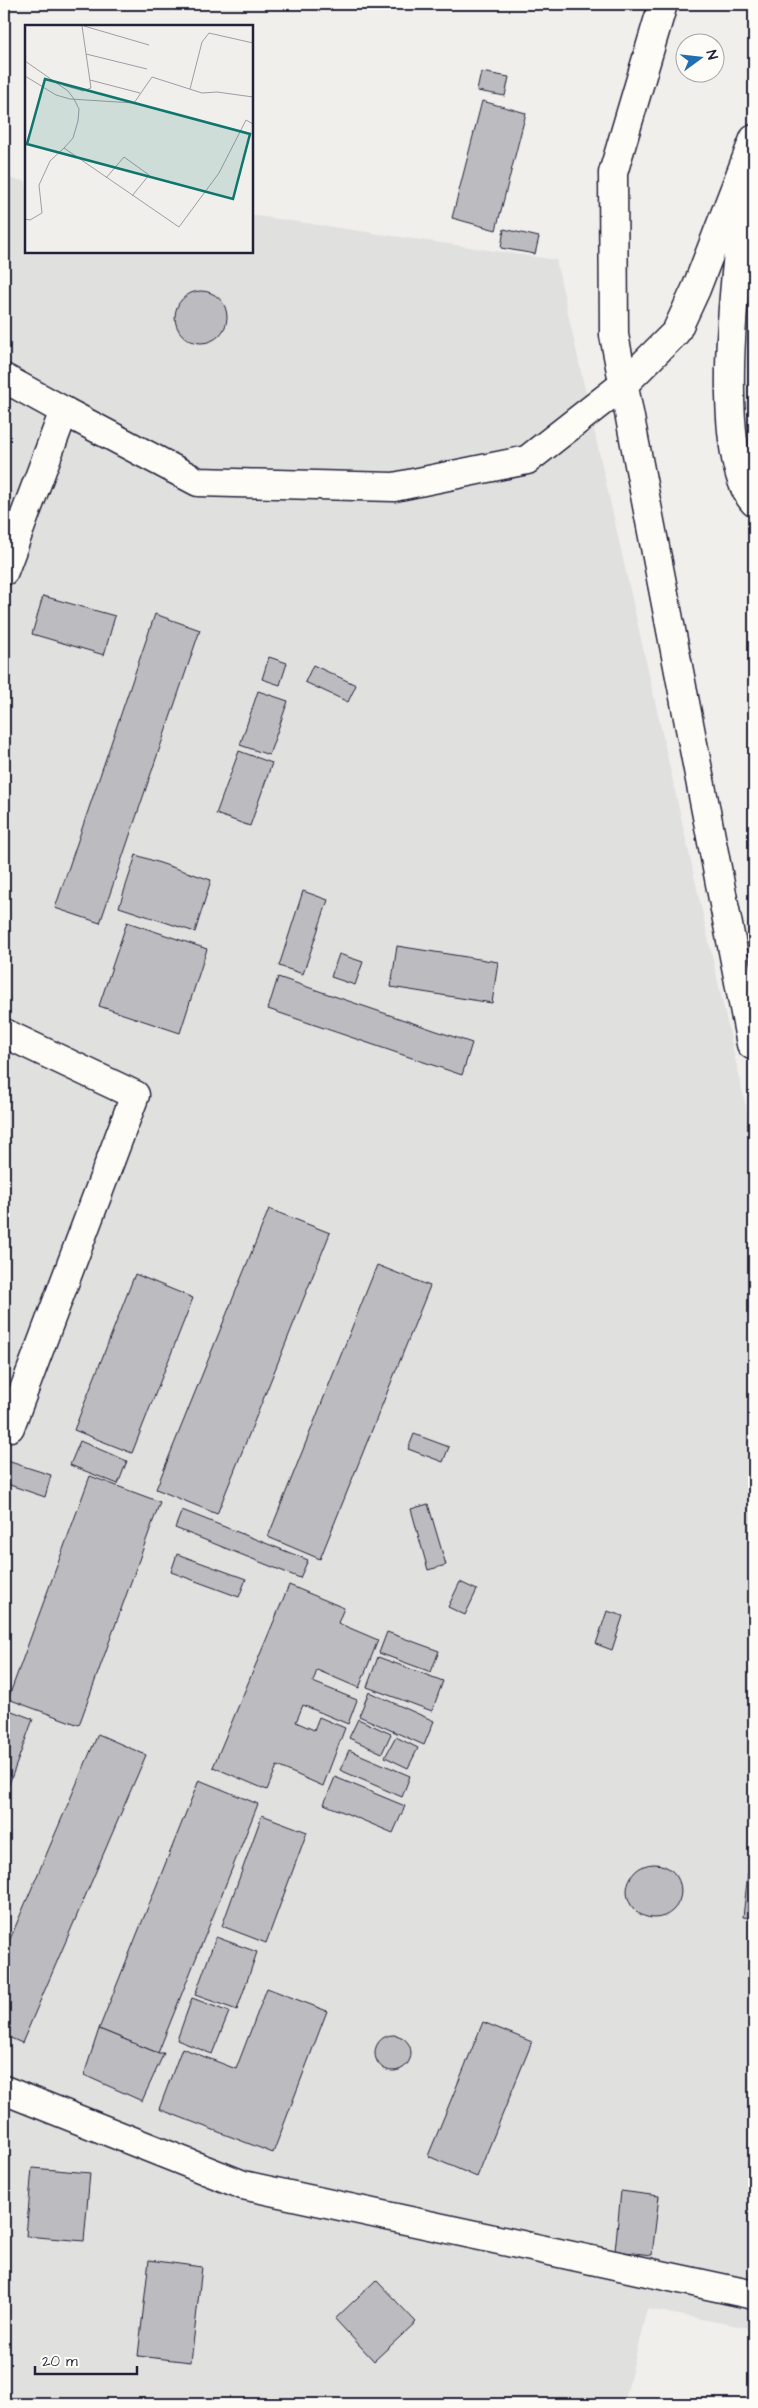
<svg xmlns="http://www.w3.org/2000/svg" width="758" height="2408" viewBox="0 0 758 2408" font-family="'Architects Daughter',sans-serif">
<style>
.built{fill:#e0e0df}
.building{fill:#bcbcc0;stroke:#22223b}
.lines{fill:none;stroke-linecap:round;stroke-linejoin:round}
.minor-casing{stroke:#22223b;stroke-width:31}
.minor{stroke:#fdfcf7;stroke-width:28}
.inset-road{fill:none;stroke:#9e9da5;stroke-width:1}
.view{fill:#0f766e;fill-opacity:0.15;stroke:#0f766e;stroke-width:2.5}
.inset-edge{fill:none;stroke:#22223b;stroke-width:2.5}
</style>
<rect width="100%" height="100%" fill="#f0efec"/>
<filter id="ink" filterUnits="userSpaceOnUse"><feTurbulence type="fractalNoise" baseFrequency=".02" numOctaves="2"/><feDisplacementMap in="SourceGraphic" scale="10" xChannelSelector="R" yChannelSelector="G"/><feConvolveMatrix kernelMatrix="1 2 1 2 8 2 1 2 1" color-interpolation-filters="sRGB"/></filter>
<g filter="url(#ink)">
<polygon class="built" points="4,178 26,181 26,251 251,251 251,215 556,260 748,1116 754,1118 754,2329 647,2309 624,2404 4,2404"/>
<g class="building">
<polygon points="481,72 509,77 505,96 477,91"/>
<polygon points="482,101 526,113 496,230 452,218"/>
<polygon points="504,229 539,237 535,254 501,248"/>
<circle cx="201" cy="317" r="26"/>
<polygon points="43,596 115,616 104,655 32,634"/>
<polygon points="155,614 200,630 100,923 55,908"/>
<polygon points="269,657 287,663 280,685 262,679"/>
<polygon points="313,665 356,685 348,702 305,682"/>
<polygon points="258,691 288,701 269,755 240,745"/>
<polygon points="239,751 272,763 250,826 216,814"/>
<polygon points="136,855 211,880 195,932 119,907"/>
<polygon points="303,891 328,900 303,974 279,966"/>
<polygon points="127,922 207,949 180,1033 99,1006"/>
<polygon points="397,946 498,962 492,1003 391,987"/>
<polygon points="339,954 363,962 355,985 331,977"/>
<polygon points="278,977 472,1043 462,1075 268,1009"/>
<polygon points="269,1209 330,1233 217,1514 156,1489"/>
<polygon points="377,1265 430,1286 320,1559 268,1537"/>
<polygon points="135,1274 193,1298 132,1453 74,1430"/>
<polygon points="414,1434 449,1447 443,1462 408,1449"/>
<polygon points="80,1441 127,1461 118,1484 70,1465"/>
<polygon points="4,1460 51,1475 45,1497 4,1483"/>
<polygon points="90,1476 160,1502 79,1725 8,1699"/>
<polygon points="428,1504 446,1565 428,1570 411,1509"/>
<polygon points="182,1510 308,1560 300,1578 175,1528"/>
<polygon points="177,1554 246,1579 239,1597 171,1572"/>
<polygon points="460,1582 477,1590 465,1615 448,1607"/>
<polygon points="289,1585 344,1608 338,1623 378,1640 359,1688 317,1670 313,1682 357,1700 348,1724 303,1705 296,1722 314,1730 319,1717 345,1728 323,1786 277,1766 267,1790 213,1767"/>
<polygon points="607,1611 623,1616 612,1650 596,1644"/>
<polygon points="387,1632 439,1651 431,1672 379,1653"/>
<polygon points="378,1657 443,1681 432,1711 367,1687"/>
<polygon points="369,1692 434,1721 424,1745 359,1716"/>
<polygon points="4,1708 33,1719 4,1798"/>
<polygon points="358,1719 391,1734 382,1753 349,1738"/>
<polygon points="98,1734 146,1755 22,2043 4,2035 4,1953"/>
<polygon points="396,1737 418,1748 408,1768 385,1757"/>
<polygon points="349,1750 410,1776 402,1797 340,1770"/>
<polygon points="335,1777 405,1806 393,1833 324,1804"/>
<polygon points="199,1780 258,1804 158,2053 99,2029"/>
<polygon points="262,1815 307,1832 266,1943 222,1926"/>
<circle cx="654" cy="1891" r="27"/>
<polygon points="748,1873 754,1873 754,1918 743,1917"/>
<polygon points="216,1937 257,1952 237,2010 195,1995"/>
<polygon points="267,1988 327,2011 273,2153 159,2109 182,2048 236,2069"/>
<polygon points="192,1998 229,2012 212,2054 177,2040"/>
<polygon points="483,2022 532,2042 477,2177 428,2156"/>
<polygon points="99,2029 158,2053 164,2053 142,2101 84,2075"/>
<circle cx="393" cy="2053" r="18"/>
<polygon points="32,2168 90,2173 84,2241 26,2236"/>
<polygon points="621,2191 659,2196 652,2255 615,2251"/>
<polygon points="149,2260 202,2267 191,2362 138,2356"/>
<polygon points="376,2280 416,2322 374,2361 335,2319"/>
</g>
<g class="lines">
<defs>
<g id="minor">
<polyline points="663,4 613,173 614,335 751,1044 754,1046"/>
<path d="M746 185C738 250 710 454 754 502"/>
<polyline points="4,378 64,411"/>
<polyline points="4,571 64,411 198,482 394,487 527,460 624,384 676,332 696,289 754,139"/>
<polyline points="4,1033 135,1095 10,1427 4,1425"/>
<polyline points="4,2090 243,2185 754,2295"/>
</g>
</defs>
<use href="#minor" class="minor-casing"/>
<use href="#minor" class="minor"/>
</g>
</g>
<g transform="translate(25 25)">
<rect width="228" height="228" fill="#f0efec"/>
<path class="inset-road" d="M59 1 124 20M61 29 122 44M0 36 43 66 49 74 54 84 53 96 48 113 39 123 154 202 194 148 221 95 228 99M0 51 31 70 45 74 109 78 127 52 177 68 192 67 228 72M65 55 115 68M38 60 58 66 66 63 57 1M165 64 177 17 184 8 228 18M81 153 99 132 124 150 107 171M0 194 5 195 17 188 14 160 25 136 39 123"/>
<path class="view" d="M20 54 225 109 208 174 2 119Z"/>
<rect width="228" height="228" class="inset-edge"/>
</g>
<rect width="758" height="2408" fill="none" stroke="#fdfcf7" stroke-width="20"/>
<rect x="10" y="10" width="738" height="2388" fill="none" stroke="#22223b" stroke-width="2" filter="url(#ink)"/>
<g transform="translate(700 58) rotate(75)"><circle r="24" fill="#fdfcf7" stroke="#a5a5ac"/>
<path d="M0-4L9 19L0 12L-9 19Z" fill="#1f6fb2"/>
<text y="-8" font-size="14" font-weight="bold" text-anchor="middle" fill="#22223b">N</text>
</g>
<path d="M35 2366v8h102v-8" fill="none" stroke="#22223b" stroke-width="2.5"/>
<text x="42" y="2366" font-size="15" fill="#22223b" stroke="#fdfcf7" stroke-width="4" paint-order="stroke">20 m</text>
</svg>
